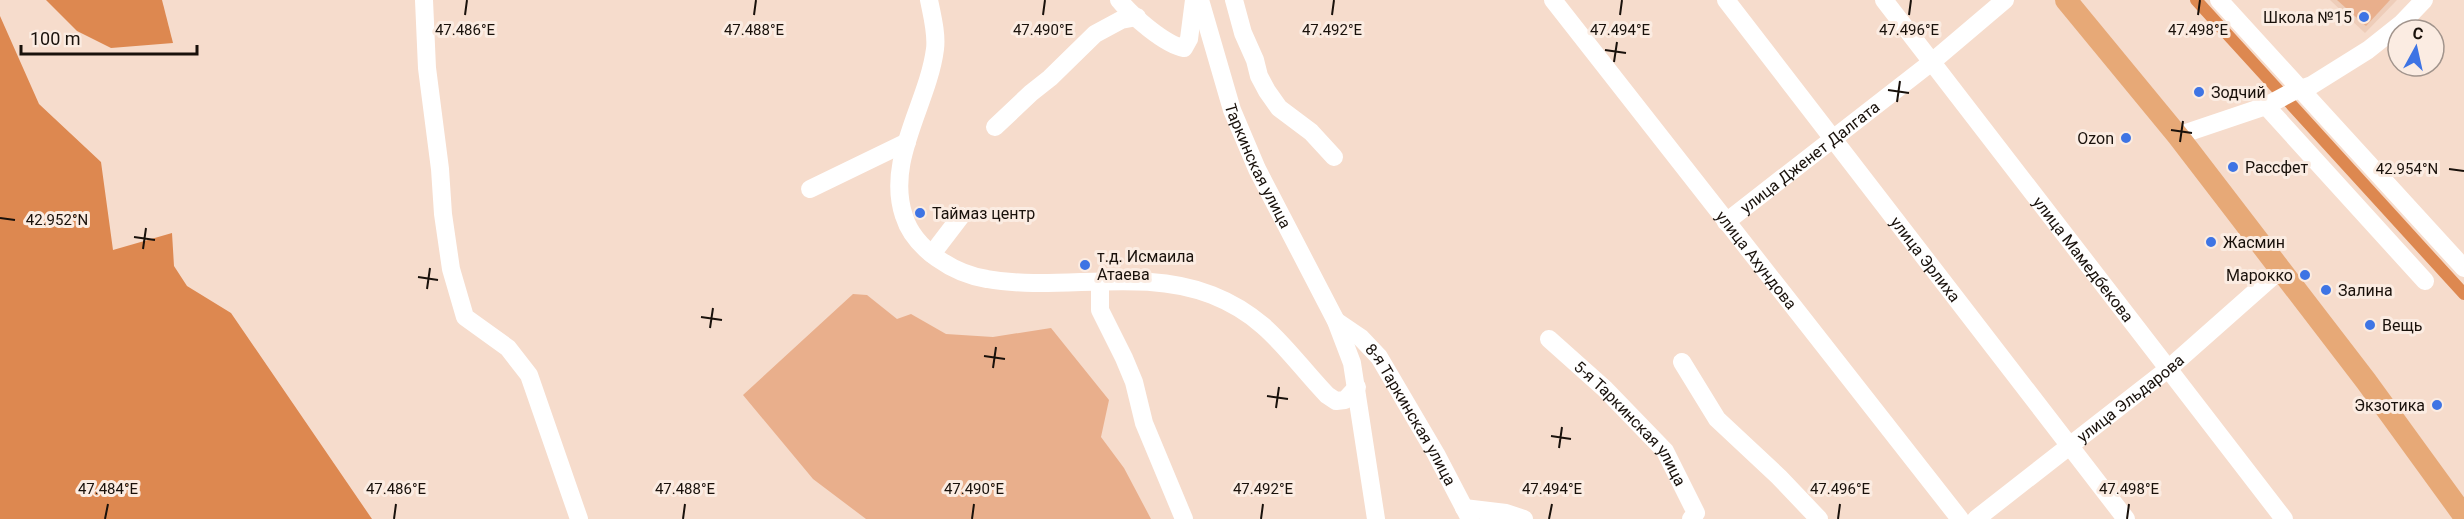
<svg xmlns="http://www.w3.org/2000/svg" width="2464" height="519" viewBox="0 0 2464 519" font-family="Roboto,sans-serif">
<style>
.built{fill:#eecdb9}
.green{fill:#e9af8c}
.forest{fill:#dd8850}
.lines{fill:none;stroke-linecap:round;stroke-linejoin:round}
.canal{stroke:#dd8850;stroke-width:12}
.minor{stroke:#fff;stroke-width:18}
.major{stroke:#e7a977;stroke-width:22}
.ticks{fill:none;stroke:#19110b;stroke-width:2}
.poi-dot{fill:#3e74e4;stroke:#fbece2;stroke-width:2}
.labels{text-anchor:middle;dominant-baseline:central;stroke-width:6;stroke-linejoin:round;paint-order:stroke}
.poi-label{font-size:16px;fill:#19110b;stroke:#fbece2;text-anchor:start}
.street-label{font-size:16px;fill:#19110b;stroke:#fbece2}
.ticks-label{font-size:15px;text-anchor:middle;fill:#19110b;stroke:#fbece2;stroke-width:6;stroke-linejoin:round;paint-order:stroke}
</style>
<rect width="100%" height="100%" fill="#f6dccc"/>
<polygon class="built" points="2330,0 2397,0 2365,33"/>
<g class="green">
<polygon points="2337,0 2390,0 2366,26"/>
<polygon points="853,294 867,295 897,319 911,314 946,334 993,337 1051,328 1109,400 1101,437 1124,468 1151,519 866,519 813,479 743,395"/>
</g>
<g class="forest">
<polygon points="46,0 162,0 173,43 111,48 77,31"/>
<polygon points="0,16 39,104 101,162 113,250 172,233 174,266 187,286 231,313 372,519 0,519"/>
</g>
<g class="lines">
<polyline class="canal" points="2196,0 2464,294"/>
<g class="minor">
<polyline points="424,0 427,68 440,169 443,214 451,269 465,317 508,348 529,375 579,519"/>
<path d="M929 0C932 15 937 34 935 49 928 104 885 160 904 216 914 249 954 274 987 279 1060 292 1141 267 1212 295 1268 317 1288 354 1327 395L1336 401 1345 400 1357 387"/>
<path d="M1119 0C1131 15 1165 45 1184 48L1189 39 1194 0"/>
<path id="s1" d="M1200 0 1232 110 1257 169 1336 321 1352 363 1376 519"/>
<polyline points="1234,0 1243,33 1255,60 1259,76 1267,91 1279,108 1311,132 1334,157"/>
<path id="s2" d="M1553 0 1960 519"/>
<path id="s3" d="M1726 0 2126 519"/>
<path id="s4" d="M1884 0 2284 519"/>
<polyline points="2219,0 2464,268"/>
<polyline points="2266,106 2425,281"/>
<polyline points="995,127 1031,93 1050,78 1095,34 1121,20 1137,17"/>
<polyline points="2180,135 2266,106 2292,92 2312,85 2368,50 2402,23 2424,0"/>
<polyline points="810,189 907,142"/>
<path id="s5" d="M1726 222 1933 61 2005 0"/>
<polyline points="932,254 961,216"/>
<polyline points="1100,283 1100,310 1124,358 1134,382 1144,423 1184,519"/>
<path id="s6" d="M1336 321 1361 338 1379 357 1436 454 1470 519"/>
<path id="s7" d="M1549 339 1605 389 1665 451 1696 513 1691 519"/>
<polyline points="1682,362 1717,419 1779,477 1819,519"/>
<polyline points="1464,508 1506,513 1524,519"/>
<path id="s8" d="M1976 519 2168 369 2281 269"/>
</g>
<polyline class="major" points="2066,0 2178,136 2366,381 2464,516"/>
</g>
<path class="ticks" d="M465 15 467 0M754 15 756 0M1043 15 1045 0M1332 15 1334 0M1620 15 1622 0M1909 15 1911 0M2198 15 2200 0M1605 50 1626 53M1614 62 1617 42M1888 90 1909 93M1897 102 1900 81M2171 130 2192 133M2180 142 2183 121M2449 169 2464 171M0 218 15 220M134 237 155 240M143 249 146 228M418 277 438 280M427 289 430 268M701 317 722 320M710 328 713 308M984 356 1005 359M993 368 996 347M1267 396 1288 399M1276 408 1279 387M1551 436 1571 439M1559 448 1562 427M105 519 108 504M394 519 396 504M683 519 685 504M972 519 974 504M1261 519 1263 504M1549 519 1552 504M1838 519 1840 504M2127 519 2129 504"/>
<g class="poi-dot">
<circle cx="2364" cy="17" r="6"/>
<circle cx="2199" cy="92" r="6"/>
<circle cx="2126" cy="138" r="6"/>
<circle cx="2233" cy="167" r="6"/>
<circle cx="920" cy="213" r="6"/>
<circle cx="2211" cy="242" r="6"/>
<circle cx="1085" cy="265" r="6"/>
<circle cx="2305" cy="275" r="6"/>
<circle cx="2326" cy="290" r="6"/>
<circle cx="2370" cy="325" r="6"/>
<circle cx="2437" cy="405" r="6"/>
</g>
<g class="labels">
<g class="poi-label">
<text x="2352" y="17" text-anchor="end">Школа №15</text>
<text x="2211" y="92">Зодчий</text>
<text x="2114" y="138" text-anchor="end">Ozon</text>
<text x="2245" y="167">Рассфет</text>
<text x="932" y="213">Таймаз центр</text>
<text x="2223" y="242">Жасмин</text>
<text x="1097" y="256">т.д. Исмаила<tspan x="1097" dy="18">Атаева</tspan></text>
<text x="2293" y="275" text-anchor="end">Марокко</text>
<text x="2338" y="290">Залина</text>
<text x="2382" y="325">Вещь</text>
<text x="2425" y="405" text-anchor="end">Экзотика</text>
</g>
<g class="street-label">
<text stroke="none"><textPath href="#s5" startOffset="106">улица Дженет Далгата</textPath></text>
<text stroke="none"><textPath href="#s1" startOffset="176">Таркинская улица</textPath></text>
<text stroke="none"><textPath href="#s4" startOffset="327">улица Мамедбекова</textPath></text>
<text stroke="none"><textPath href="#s2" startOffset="330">улица Ахундова</textPath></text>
<text stroke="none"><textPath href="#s3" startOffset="327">улица Эрлиха</textPath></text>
<text stroke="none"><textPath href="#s8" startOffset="196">улица Эльдарова</textPath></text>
<text stroke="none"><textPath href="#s6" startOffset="122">8-я Таркинская улица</textPath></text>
<text stroke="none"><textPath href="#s7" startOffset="118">5-я Таркинская улица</textPath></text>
</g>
</g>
<g class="ticks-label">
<text x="465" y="35">47.486°E</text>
<text x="754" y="35">47.488°E</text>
<text x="1043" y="35">47.490°E</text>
<text x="1332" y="35">47.492°E</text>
<text x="1620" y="35">47.494°E</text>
<text x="1909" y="35">47.496°E</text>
<text x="2198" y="35">47.498°E</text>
<text x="2407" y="174">42.954°N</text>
<text x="57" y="225">42.952°N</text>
<text x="108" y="494">47.484°E</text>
<text x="396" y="494">47.486°E</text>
<text x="685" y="494">47.488°E</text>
<text x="974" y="494">47.490°E</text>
<text x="1263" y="494">47.492°E</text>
<text x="1552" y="494">47.494°E</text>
<text x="1840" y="494">47.496°E</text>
<text x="2129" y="494">47.498°E</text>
</g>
<g transform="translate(2416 48) rotate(8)"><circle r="28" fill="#fbece2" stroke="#a1948c" stroke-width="1.5"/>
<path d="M0-4.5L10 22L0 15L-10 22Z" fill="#3e74e4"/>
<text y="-9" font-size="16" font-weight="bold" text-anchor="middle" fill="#19110b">С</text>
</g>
<path d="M21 45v9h176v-9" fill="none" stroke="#19110b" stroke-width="3"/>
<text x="30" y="45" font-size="18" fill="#19110b" stroke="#fbece2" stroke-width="4.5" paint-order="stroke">100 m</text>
</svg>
